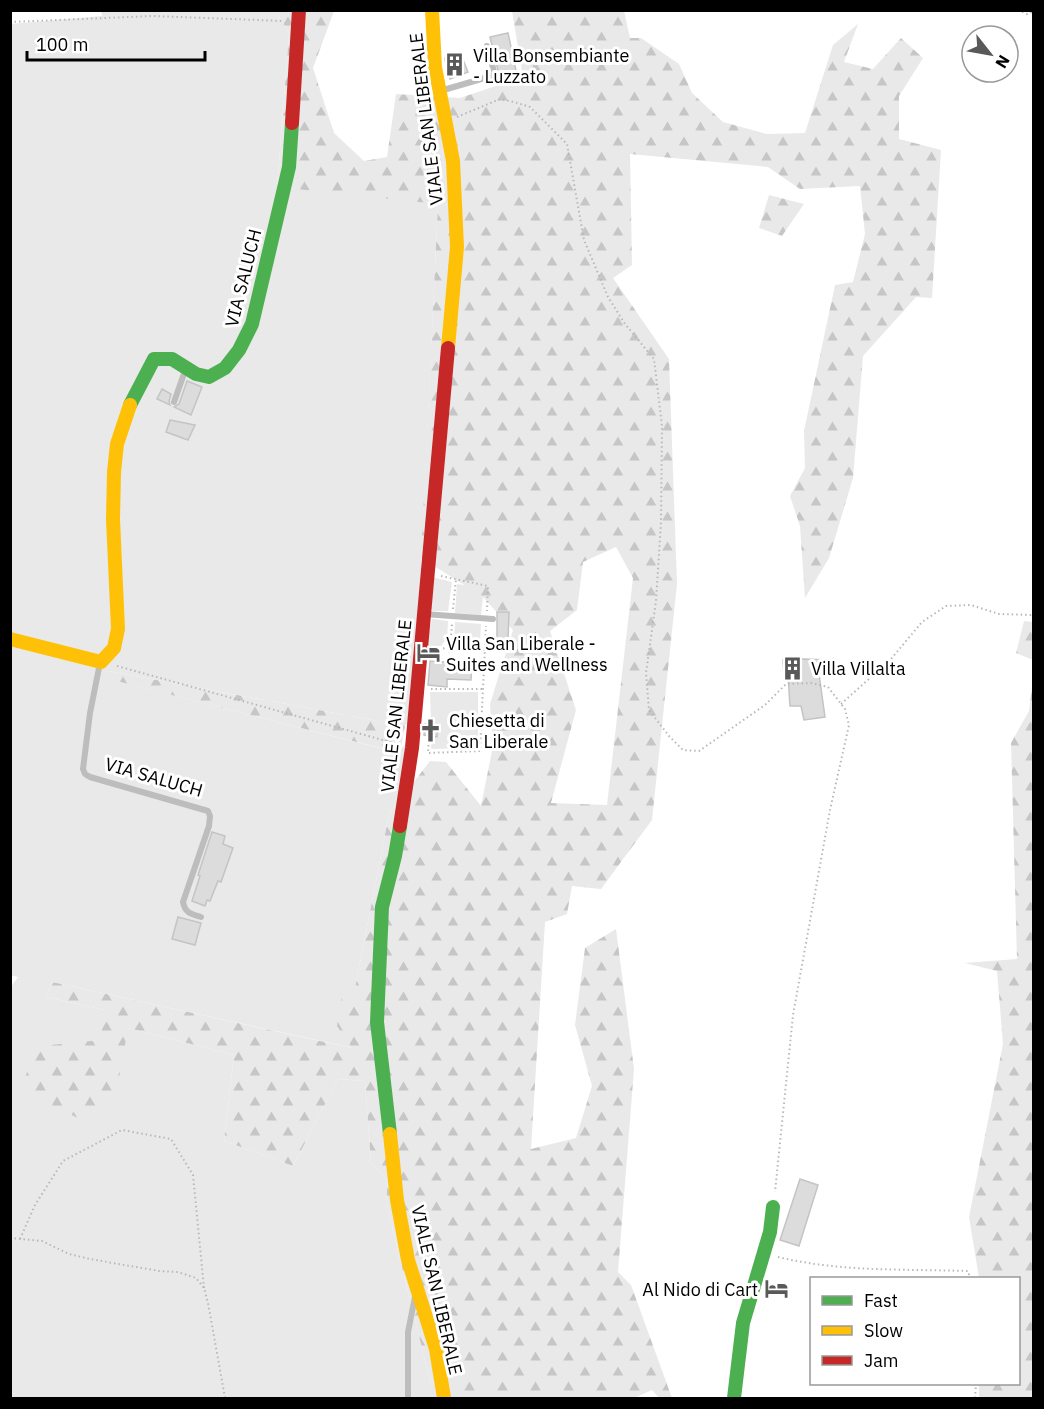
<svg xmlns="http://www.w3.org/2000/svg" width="1044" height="1409" viewBox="0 0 1044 1409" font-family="'IBM Plex Sans',sans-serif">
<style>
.green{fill:#e9e9e9}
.forest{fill:url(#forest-firs);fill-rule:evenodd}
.building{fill:#dcdcdc;stroke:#c4c4c4;stroke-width:1.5}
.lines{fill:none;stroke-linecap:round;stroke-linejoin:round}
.path{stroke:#b8b8b8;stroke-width:2;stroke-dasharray:1.5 3;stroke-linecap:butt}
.lane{stroke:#bdbdbd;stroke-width:6}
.fast{stroke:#4caf50;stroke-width:14}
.slow{stroke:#ffc107;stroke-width:14}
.jam{stroke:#c62828;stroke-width:14}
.labels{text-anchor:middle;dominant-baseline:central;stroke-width:6;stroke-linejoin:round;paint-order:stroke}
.poi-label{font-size:18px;fill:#000;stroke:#fff;text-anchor:start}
.street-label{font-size:18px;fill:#000;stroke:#fff}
</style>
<defs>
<pattern id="forest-firs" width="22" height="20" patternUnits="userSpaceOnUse" patternTransform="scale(1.5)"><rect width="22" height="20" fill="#e9e9e9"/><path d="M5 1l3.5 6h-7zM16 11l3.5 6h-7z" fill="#c6c6c6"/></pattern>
</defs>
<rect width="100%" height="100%" fill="#fff"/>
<g class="green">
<polygon points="101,11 276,11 289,34 277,187 438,203 414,718 405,726 108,671 106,678 399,753 403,746 412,748 404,794 389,814 355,988 353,1048 52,982 46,997 104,1010 128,1028 234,1055 224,1141 293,1166 338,1079 365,1081 371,1163 388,1181 386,1202 430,1381 449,1393 449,1398 11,1398 10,988 18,977 10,975 10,24 102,16"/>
<polygon points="432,577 452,582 448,611 433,611 428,607"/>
<polygon points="457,584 484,588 481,615 455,613"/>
<polygon points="432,619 448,621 447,642 444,642 441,646 426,646"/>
<polygon points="455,622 481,624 480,645 461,647 457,643 454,643"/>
<polygon points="430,692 478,692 478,748 431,749 432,736 437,736 438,726 431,725"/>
</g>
<g class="forest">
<path d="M276 11H334L313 68 334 133 364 161 387 157 396 94 460 98 523 77 512 11H624L630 38H641L679 64 692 93 723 122 767 134 805 133 833 45 858 24 844 62 873 69 901 38 923 58 899 96V139L941 150 932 298 916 297 863 356 853 478 829 558 805 598 800 526 790 496 805 468 804 431 835 285 853 282 865 234 860 186 800 189 768 167 630 154 632 265 613 278 669 359 677 584 652 820 601 889 572 886 567 914 545 922 531 1149 576 1138 592 1086 575 1025 585 948 616 929 634 1069 618 1272 631 1285 672 1398H659L652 1390 634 1398H449V1393L430 1381 386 1202 388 1181 371 1163 365 1081 338 1079 293 1166 224 1141 234 1055 128 1028 115 1100 88 1123 19 1089 40 1046 101 1040 104 1010 46 997 52 982 352 1048 337 1026 342 996 355 988 389 814 430 761 446 762 481 806 493 746 490 704 513 630 482 596 421 558 438 204 277 187 289 34ZM616 547 633 578 607 805 551 803 576 710 550 631 577 610 583 562Z"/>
<polygon points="769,195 804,204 782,236 759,228"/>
<polygon points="1024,621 1033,622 1033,660 1016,653"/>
<polygon points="108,671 405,726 400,753 105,678"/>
<polygon points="1033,679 1033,1398 979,1398 979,1384 1018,1384 1018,1278 979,1278 969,1217 1003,1044 997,971 965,963 1017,959 1011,743 1029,711"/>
</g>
<g class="building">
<polygon points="508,33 517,75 500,79 490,37"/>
<polygon points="460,52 468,72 450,79 446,66 445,58"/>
<polygon points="187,381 202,387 191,415 174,407 179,404"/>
<polygon points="162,389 171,394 169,401 170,405 157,399"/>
<polygon points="170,420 195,425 188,440 166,432"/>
<polygon points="497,612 509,612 508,641 497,641"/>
<polygon points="803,659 831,660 831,674 819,674 825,717 804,720 801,706 790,706 788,675 784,676 783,660"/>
<polygon points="430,661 472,664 471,680 447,679 447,687 428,685"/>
<polygon points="425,724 438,725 437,737 424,735"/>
<polygon points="212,832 225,836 223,844 233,848 221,882 218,881 210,901 207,900 205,906 192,901 200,876 198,875"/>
<polygon points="178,917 201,923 195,945 172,939"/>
<polygon points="800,1179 818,1185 799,1246 780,1240"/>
</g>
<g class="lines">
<g class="path">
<polyline points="1018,10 1027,14 1034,11"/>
<polyline points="10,22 153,16 284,21"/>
<polyline points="457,117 500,99 514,102 530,107 567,144 584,240 608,297 625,324 654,359 662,426 661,522 656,601 646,673 649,710 669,736 683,750 699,751 765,705 786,684 811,683 828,687 845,709 849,725 830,810 793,1015 775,1192"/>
<polyline points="441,576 488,586 487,611"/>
<polyline points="453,609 456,579"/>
<polyline points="434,648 485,650"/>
<polyline points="449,662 452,624"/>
<polyline points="117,666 397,744"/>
<polyline points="431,689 483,689"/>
<polyline points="841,704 891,659 922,622 946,606 971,605 999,614 1034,615"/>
<polyline points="429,736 428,753 480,751 486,626"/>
<polyline points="10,1238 42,1241 69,1254 90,1259 159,1271 178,1272 196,1278 204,1288 208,1303 225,1398"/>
<polyline points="20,1239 35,1205 63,1161 122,1130 171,1139 193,1175 204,1288"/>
<path d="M778 1257C840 1272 905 1269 968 1271L970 1278"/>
<polyline points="975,1398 976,1384"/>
</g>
<g class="lane">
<polyline points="440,91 495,75 487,46"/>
<polyline points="174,402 186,368"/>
<polyline points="424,614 493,619"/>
<path d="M100 663 90 713 83 769 85 774 90 777 208 811 210 816 209 826 183 902C185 913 191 914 201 917"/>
<polyline points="408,1398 408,1332 415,1297"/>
</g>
<g class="fast">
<polyline points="130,405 154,359 172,359 196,374 209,377 225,368 239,350 252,324 289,167 292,123"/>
<polyline points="390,1134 377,1022 382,907 395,856 400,826"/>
<polyline points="734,1398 743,1323 770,1232 773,1207"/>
</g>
<g class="slow">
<polyline points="432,10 435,67 453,161 457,247 448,348"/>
<polyline points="10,639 101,662 114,648 118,629 113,519 114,472 117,444 130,405"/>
<polyline points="390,1134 397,1200 408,1260 436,1349 444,1398"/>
</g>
<g class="jam">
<polyline points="292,123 299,10"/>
<polyline points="400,826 412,748 448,348"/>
</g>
</g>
<defs>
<symbol id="building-bare" viewBox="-9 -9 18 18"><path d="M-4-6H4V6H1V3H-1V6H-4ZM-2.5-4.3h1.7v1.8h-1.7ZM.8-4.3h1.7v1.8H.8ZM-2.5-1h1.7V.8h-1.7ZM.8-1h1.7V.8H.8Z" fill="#595959" stroke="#fff" stroke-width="2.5" paint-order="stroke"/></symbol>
<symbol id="hotel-bare" viewBox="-9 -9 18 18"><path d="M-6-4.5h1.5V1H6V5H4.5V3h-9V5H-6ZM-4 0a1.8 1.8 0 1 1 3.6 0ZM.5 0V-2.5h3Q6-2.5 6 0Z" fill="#595959" stroke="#fff" stroke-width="2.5" paint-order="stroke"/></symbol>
<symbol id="church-bare" viewBox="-9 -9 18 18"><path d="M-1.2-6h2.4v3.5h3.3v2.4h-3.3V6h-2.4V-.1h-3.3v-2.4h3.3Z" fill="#595959" stroke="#fff" stroke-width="2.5" paint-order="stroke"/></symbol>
</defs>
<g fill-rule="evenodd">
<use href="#building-bare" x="438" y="48" width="33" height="33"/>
<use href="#hotel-bare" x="412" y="636" width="33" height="33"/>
<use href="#building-bare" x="776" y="652" width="33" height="33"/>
<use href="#church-bare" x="414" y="714" width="33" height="33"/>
<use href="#hotel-bare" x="760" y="1272" width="33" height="33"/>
</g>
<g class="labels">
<g class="poi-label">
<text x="473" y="55">Villa Bonsembiante<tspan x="473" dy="21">- Luzzato</tspan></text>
<text x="446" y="643">Villa San Liberale -<tspan x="446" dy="21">Suites and Wellness</tspan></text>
<text x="811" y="668">Villa Villalta</text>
<text x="449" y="720">Chiesetta di<tspan x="449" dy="21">San Liberale</tspan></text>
<text x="758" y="1289" text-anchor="end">Al Nido di Cart</text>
</g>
<g class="street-label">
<text transform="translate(426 119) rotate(-97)">VIALE SAN LIBERALE</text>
<text transform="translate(243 278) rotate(-76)">VIA SALUCH</text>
<text transform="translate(396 706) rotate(-84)">VIALE SAN LIBERALE</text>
<text transform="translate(154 777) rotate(16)">VIA SALUCH</text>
<text transform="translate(437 1290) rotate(77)">VIALE SAN LIBERALE</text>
</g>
</g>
<rect width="1044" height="1409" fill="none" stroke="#000000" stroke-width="24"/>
<rect x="810" y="1277" width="210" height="108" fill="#ffffff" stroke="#999999" stroke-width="1.5"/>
<rect x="822" y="1296" width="30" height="9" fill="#4caf50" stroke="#999999" stroke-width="1.5"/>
<text x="864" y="1307" font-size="18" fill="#000000">Fast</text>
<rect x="822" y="1326" width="30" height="9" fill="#ffc107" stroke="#999999" stroke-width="1.5"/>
<text x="864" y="1337" font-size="18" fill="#000000">Slow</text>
<rect x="822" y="1356" width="30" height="9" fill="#c62828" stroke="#999999" stroke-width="1.5"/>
<text x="864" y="1367" font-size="18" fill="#000000">Jam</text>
<g transform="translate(990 54) rotate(121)"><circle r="28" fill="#ffffff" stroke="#999999" stroke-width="1.5"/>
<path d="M0-4.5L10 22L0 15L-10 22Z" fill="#595959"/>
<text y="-9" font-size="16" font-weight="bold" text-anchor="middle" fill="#000000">N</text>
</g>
<path d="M27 51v9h178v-9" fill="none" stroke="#000000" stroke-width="3"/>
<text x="36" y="51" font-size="18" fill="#000000" stroke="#ffffff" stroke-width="4.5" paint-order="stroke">100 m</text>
</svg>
